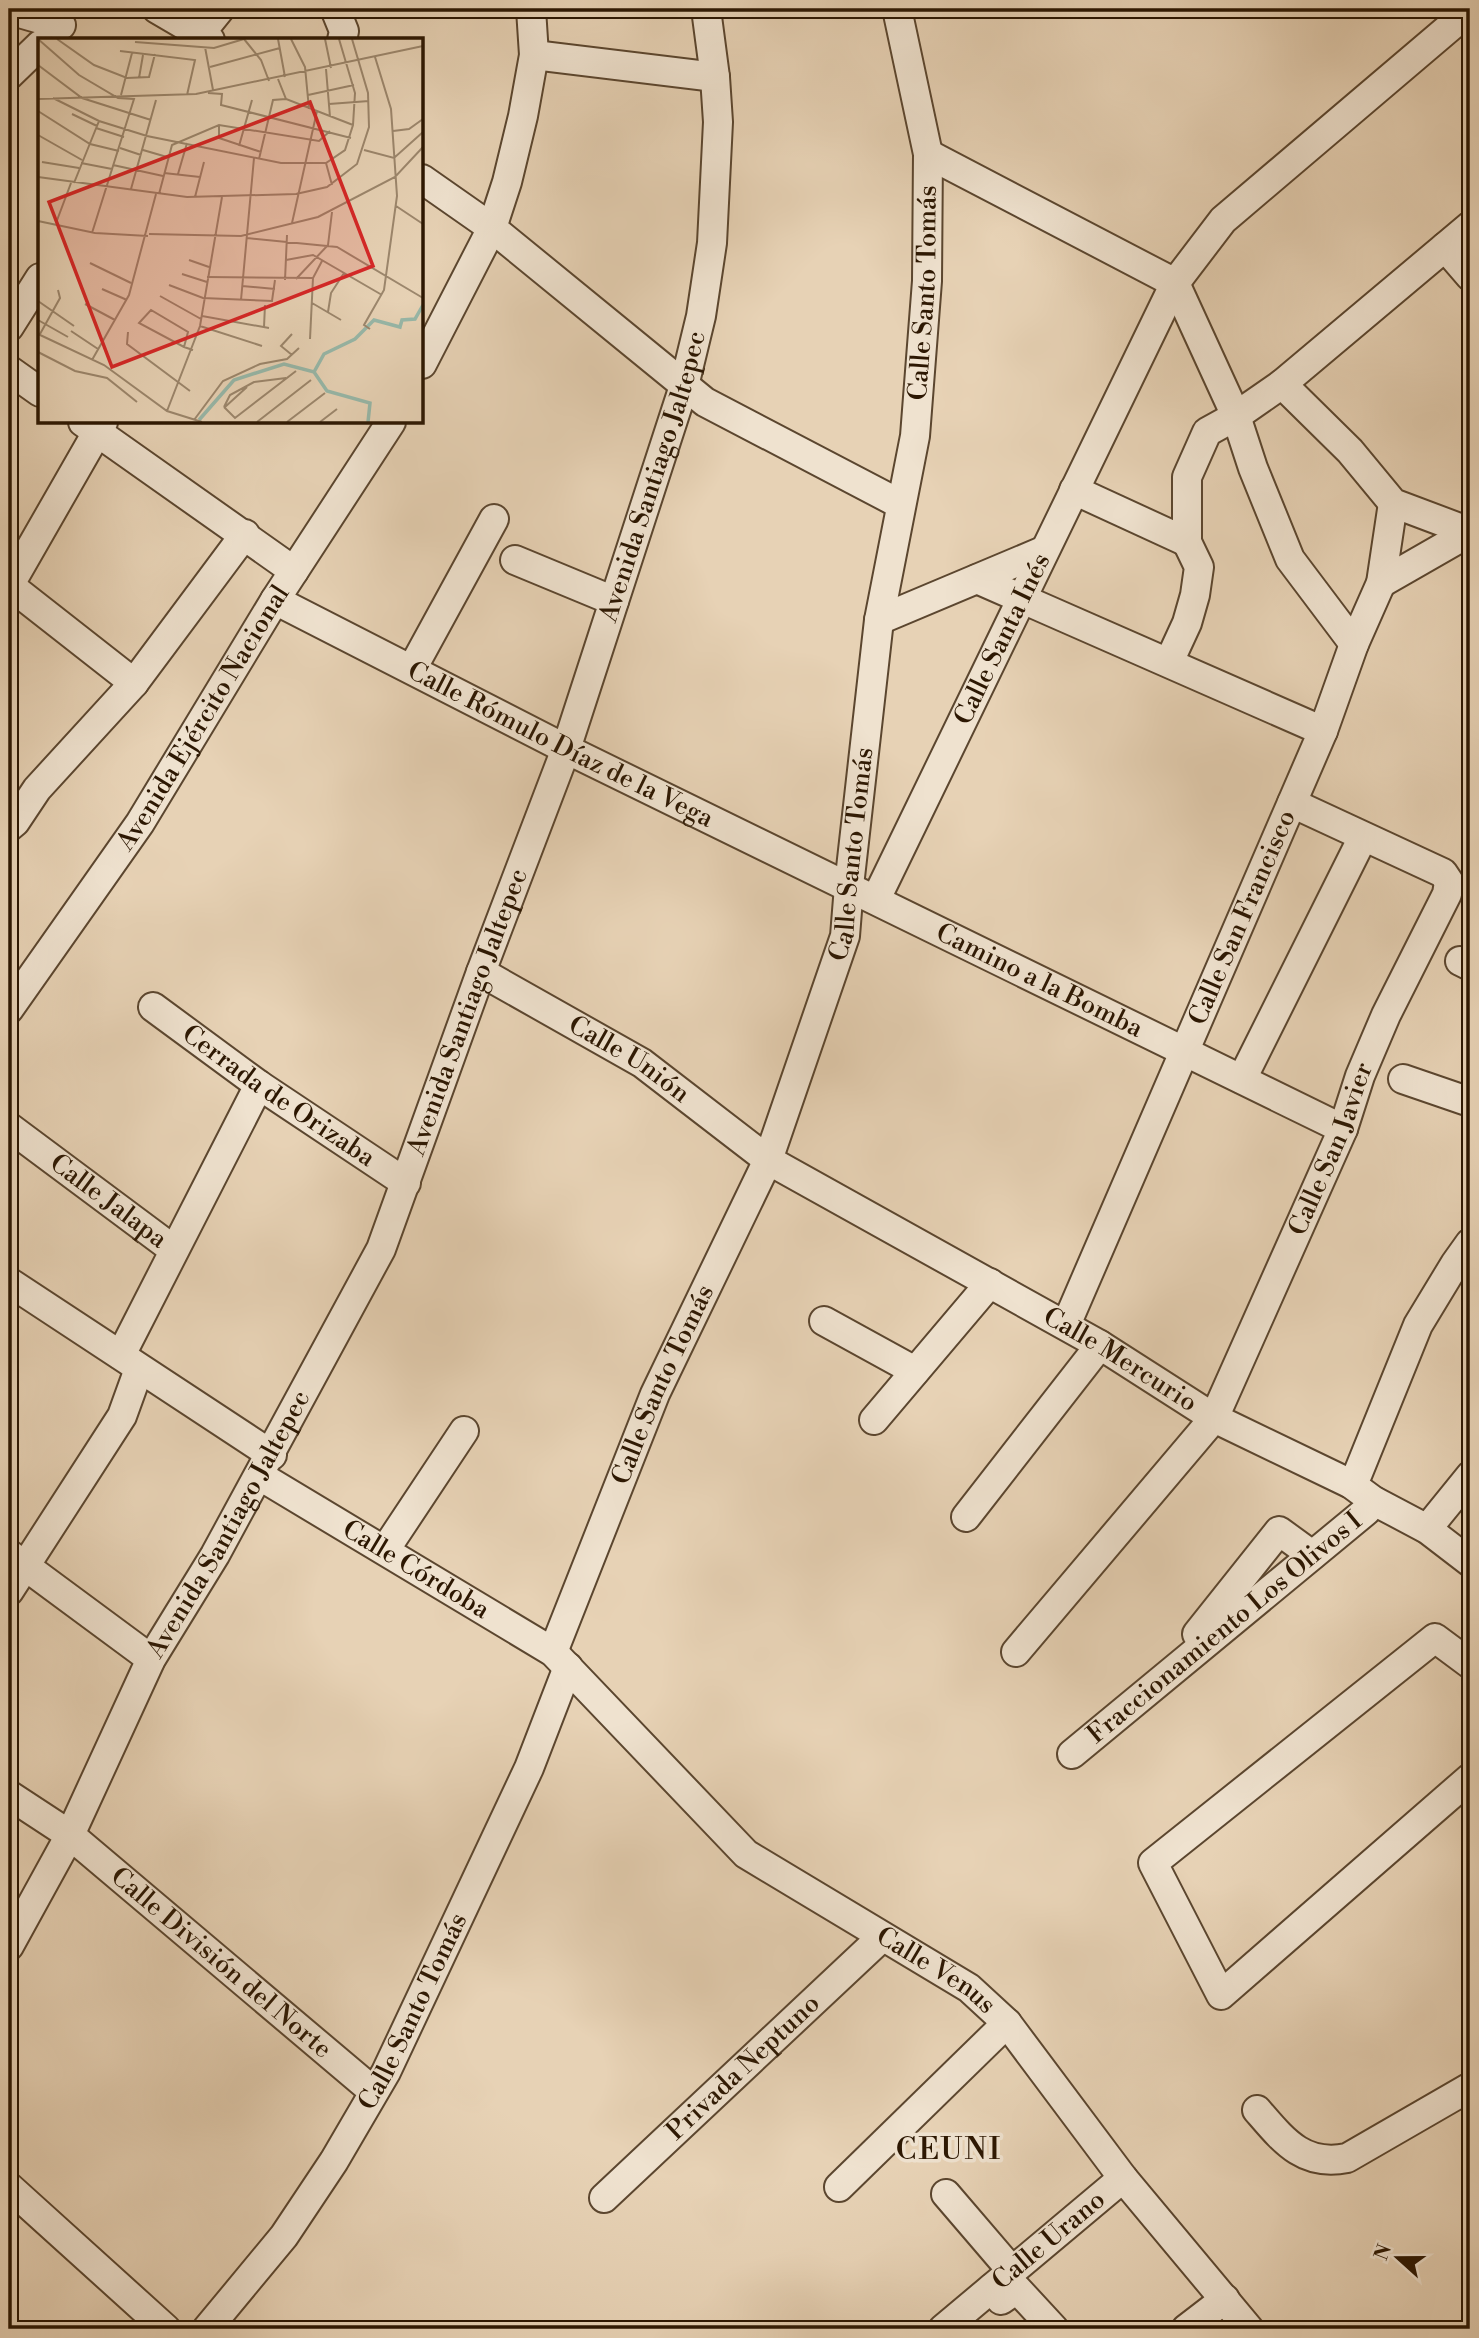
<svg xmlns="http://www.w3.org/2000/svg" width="1479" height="2338" viewBox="0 0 1479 2338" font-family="'Libre Bodoni',serif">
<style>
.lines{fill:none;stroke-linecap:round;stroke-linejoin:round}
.minor-casing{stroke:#5b462f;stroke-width:32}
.minor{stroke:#efe2cf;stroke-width:28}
.labels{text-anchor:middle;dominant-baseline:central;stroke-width:7;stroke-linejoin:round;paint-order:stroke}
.street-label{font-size:26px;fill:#2c1702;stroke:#efe2cf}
.quarter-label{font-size:30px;letter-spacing:2px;fill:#2c1702;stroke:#efe2cf}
.inset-river{fill:none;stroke:#97b8a9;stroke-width:3.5}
.inset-road{fill:none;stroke:#9c876d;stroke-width:2}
.view{fill:#d62828;fill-opacity:0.15;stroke:#d62828;stroke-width:3.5}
.inset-edge{fill:none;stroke:#2c1702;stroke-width:3.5}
</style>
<rect width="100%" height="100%" fill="#e7d2b5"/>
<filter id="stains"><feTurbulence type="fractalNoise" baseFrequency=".00286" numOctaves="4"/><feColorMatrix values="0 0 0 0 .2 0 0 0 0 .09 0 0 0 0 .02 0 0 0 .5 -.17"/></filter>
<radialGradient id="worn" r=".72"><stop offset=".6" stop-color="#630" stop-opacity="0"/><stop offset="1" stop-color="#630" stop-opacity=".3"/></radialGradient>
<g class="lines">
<defs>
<g id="minor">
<polyline points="157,9 210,40"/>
<polyline points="335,9 344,31 342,40"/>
<polyline points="9,10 61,25"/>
<polyline points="195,40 220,9"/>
<polyline points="534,55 715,77"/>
<polyline points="9,75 40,45"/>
<polyline points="928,154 1175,283 1236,416 1253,468 1290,559 1354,644"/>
<polyline points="422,179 492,228 705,402 900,504"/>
<polyline points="1445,247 1470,276"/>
<polyline points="9,327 40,278"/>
<polyline points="422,364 492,228 507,182 523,116 534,55 531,9"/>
<polyline points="9,370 40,392"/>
<polyline points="1282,384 1350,451 1393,503 1470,532"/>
<polyline points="83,422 294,571"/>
<polyline points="1074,490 1187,542"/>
<polyline points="515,560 614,601"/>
<polyline points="977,579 1323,731"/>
<polyline points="1381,583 1470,532"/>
<polyline points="9,585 134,683"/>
<polyline points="9,586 103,422"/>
<path id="s1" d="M275 600 566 749 1343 1129"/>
<polyline points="879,620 1043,551"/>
<polyline points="1169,662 1187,623 1195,595 1199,567 1187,542 1187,477 1207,432 1236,416 1282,384 1470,226"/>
<polyline points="412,669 494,519"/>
<polyline points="9,827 15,822 37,789 134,683 245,534"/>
<path id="s2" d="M876 899 1175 283 1223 220 1470 10"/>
<polyline points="1460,961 1470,966"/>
<path id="s3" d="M481 972 642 1063 768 1160 1100 1345 1214 1418 1351 1484 1374 1501 1427 1529 1470 1562"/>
<path id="s4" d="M153 1007 259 1085 406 1183"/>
<path id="s5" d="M9 1009 140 823 275 600 391 422"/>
<polyline points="1242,1079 1363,837"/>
<polyline points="1403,1079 1470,1102"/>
<path id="s6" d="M9 1127 174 1250"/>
<polyline points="9,1282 272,1455"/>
<polyline points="824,1321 915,1371"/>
<path id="s7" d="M1066 1325 1323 731 1354 644 1381 583 1393 503"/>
<polyline points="121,1355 259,1085"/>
<polyline points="874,1420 990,1283"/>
<path id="s8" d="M260 1476 553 1652 746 1854 969 1988 1007 2023 1123 2178 1249 2329"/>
<polyline points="1351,1484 1358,1473 1418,1325 1455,1264 1470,1243"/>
<polyline points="966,1517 1100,1345"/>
<polyline points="1427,1529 1470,1476"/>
<polyline points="385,1550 464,1431"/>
<polyline points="9,1554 151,1659"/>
<polyline points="9,1591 122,1416 139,1369"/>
<polyline points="1197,1634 1279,1531 1312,1555"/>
<path id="s9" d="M553 1652 655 1394 768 1160 845 936 849 886 879 620 915 436 927 281 928 154 897 9"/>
<path id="s10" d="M1016 1652 1214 1418 1343 1129 1360 1076 1386 1015 1447 894 1449 882 1443 873 1292 803"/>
<polyline points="1470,1664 1435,1638 1153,1863 1221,1995 1470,1778"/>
<path id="s11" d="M1072 1754 1366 1511 1374 1501"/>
<path id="s12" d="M9 1795 70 1835 373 2091"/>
<path id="s13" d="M9 1946 70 1835 151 1659 215 1555 381 1249 481 972 566 749 684 386 701 316 712 243 718 122 715 77 706 9"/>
<path d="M1257 2110C1283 2140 1303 2167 1347 2158L1470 2087"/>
<polyline points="9,2187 166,2329"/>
<polyline points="839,2187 1007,2023"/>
<polyline points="946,2194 1012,2271"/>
<path id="s14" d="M604 2198 882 1937"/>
<polyline points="992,2288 1001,2300 1017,2289 1054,2329"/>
<path id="s15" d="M207 2329 284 2236 334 2161 386 2072 529 1768 568 1667"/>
<path id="s16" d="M943 2329 1123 2178"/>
<polyline points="1186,2329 1225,2299"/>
</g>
</defs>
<use href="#minor" class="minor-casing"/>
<use href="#minor" class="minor"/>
</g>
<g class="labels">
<g class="street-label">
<text stroke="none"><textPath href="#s9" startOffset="1423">Calle Santo Tomás</textPath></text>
<text stroke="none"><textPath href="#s13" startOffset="1610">Avenida Santiago Jaltepec</textPath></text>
<text stroke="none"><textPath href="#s2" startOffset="289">Calle Santa Inés</textPath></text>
<text stroke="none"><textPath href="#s5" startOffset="350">Avenida Ejército Nacional</textPath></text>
<text stroke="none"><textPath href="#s1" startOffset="320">Calle Rómulo Díaz de la Vega</textPath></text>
<text stroke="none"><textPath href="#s9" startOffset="856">Calle Santo Tomás</textPath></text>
<text stroke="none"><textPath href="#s7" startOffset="444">Calle San Francisco</textPath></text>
<text stroke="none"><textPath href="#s1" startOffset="854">Camino a la Bomba</textPath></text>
<text stroke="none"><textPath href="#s13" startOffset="1043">Avenida Santiago Jaltepec</textPath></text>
<text stroke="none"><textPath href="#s3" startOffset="172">Calle Unión</textPath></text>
<text stroke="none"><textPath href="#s4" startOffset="154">Cerrada de Orizaba</textPath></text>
<text stroke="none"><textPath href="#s10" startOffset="600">Calle San Javier</textPath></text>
<text stroke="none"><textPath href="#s6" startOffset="124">Calle Jalapa</textPath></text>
<text stroke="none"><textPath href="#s3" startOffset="749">Calle Mercurio</textPath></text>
<text stroke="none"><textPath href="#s9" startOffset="289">Calle Santo Tomás</textPath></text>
<text stroke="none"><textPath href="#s13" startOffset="476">Avenida Santiago Jaltepec</textPath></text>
<text stroke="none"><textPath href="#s8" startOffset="182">Calle Córdoba</textPath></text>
<text stroke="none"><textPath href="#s11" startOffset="198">Fraccionamiento Los Olivos I</textPath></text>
<text stroke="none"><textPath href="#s12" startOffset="271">Calle División del Norte</textPath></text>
<text stroke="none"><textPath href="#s8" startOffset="844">Calle Venus</textPath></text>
<text stroke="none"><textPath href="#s15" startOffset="380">Calle Santo Tomás</textPath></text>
<text stroke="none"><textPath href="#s14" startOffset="191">Privada Neptuno</textPath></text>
<text stroke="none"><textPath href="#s16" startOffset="138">Calle Urano</textPath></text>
</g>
<g class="quarter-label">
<text x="949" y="2150">CEUNI</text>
</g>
</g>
<g transform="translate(38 38)">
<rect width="385" height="385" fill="#e7d2b5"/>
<path class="inset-river" d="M276 334 289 353 332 365 330 384M161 382 196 342 246 326 276 334 286 316 317 301 336 282 362 289 364 282 377 281 385 267"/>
<path class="inset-road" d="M0 1 41 37 80 60 96 61 54 195M19 1 56 27 89 40 111 39 117 16M206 1 223 22 231 43M240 1 247 39M253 1 267 29 271 71M287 1 293 30M97 4 176 10 206 1M167 9 175 52M82 13 157 22 149 57M0 27 44 60 113 82M172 29 242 10M288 31 292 79M101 40 105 17M240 41 248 61 315 87M170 55 184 56 183 67 313 100M83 57 94 15M270 57 316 47M15 60 61 83 109 98 243 125H288L307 112 315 87 317 55 301 1M0 61 158 56 385 8M291 66 331 63M0 73 52 106 81 113M34 76 59 88M181 87V100L223 114M58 90 86 99M355 93 371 91 385 81M0 97 44 122M201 108 214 62M82 110 103 117M105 112 129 119M326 112 356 120 385 94M221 121 235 62 248 61M4 124 41 130M43 125 74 131M288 125 294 147M75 127 125 138M126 135 162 139M140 136 149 105M0 139 149 159 258 156 289 149 319 126 331 89 330 55 314 1M36 145 61 83M93 151 118 62M121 156 134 107 181 87 281 103 292 93M157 159 166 124M358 168 385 186M0 183 57 195 110 198M18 185 33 145M254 185 279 73M111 196 203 198 280 179 357 139 385 109M209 200 299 209 385 260M151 222 171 229M248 222 275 217 344 257M52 225 93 245M144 236 169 244M169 239 275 240M258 241 290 207 294 174M247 242 249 197M131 247 165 260 234 263 237 242M204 248 237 251M64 251 89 262M122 258 163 281M203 262 216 120M0 263 36 288M274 265 303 282M47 266 77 282M290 274 293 255 306 235M164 278 231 290M0 282 30 299M162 288 224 308M226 289 227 267M332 291 326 287 346 252 359 158 353 71 337 19M33 293 60 311M90 294 89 306 152 353M0 296 66 327 129 373 164 384M2 296 22 260 20 252M254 296 243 308 254 317M272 301 275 240 284 223M146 309 150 294 113 272 101 285 146 309 155 312M0 314 37 333 69 340 99 364M54 322 91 257 118 156M186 369 197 380 258 333M186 369 192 357 216 344 248 340M187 369 209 349M129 373 162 288 184 159M156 382 185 343 222 326 249 321 261 310M219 384 273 342M249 384 287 355M282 384 299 371"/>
<path class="view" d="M272 64 335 228 74 329 11 164Z"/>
<rect width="385" height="385" class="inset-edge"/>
</g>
<rect width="1479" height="2338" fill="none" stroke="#e7d2b5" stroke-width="35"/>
<rect x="10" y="10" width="1458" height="2317" fill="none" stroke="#2c1702" stroke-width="3.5"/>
<rect x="18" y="18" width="1444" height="2303" fill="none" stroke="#2c1702" stroke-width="2"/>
<g transform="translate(1398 2258) rotate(291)" stroke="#efe2cf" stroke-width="5" paint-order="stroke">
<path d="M0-5L12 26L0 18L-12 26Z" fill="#2c1702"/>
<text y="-10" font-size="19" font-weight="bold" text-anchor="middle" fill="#2c1702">N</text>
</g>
<rect width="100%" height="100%" filter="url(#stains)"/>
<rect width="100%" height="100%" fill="url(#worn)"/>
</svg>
